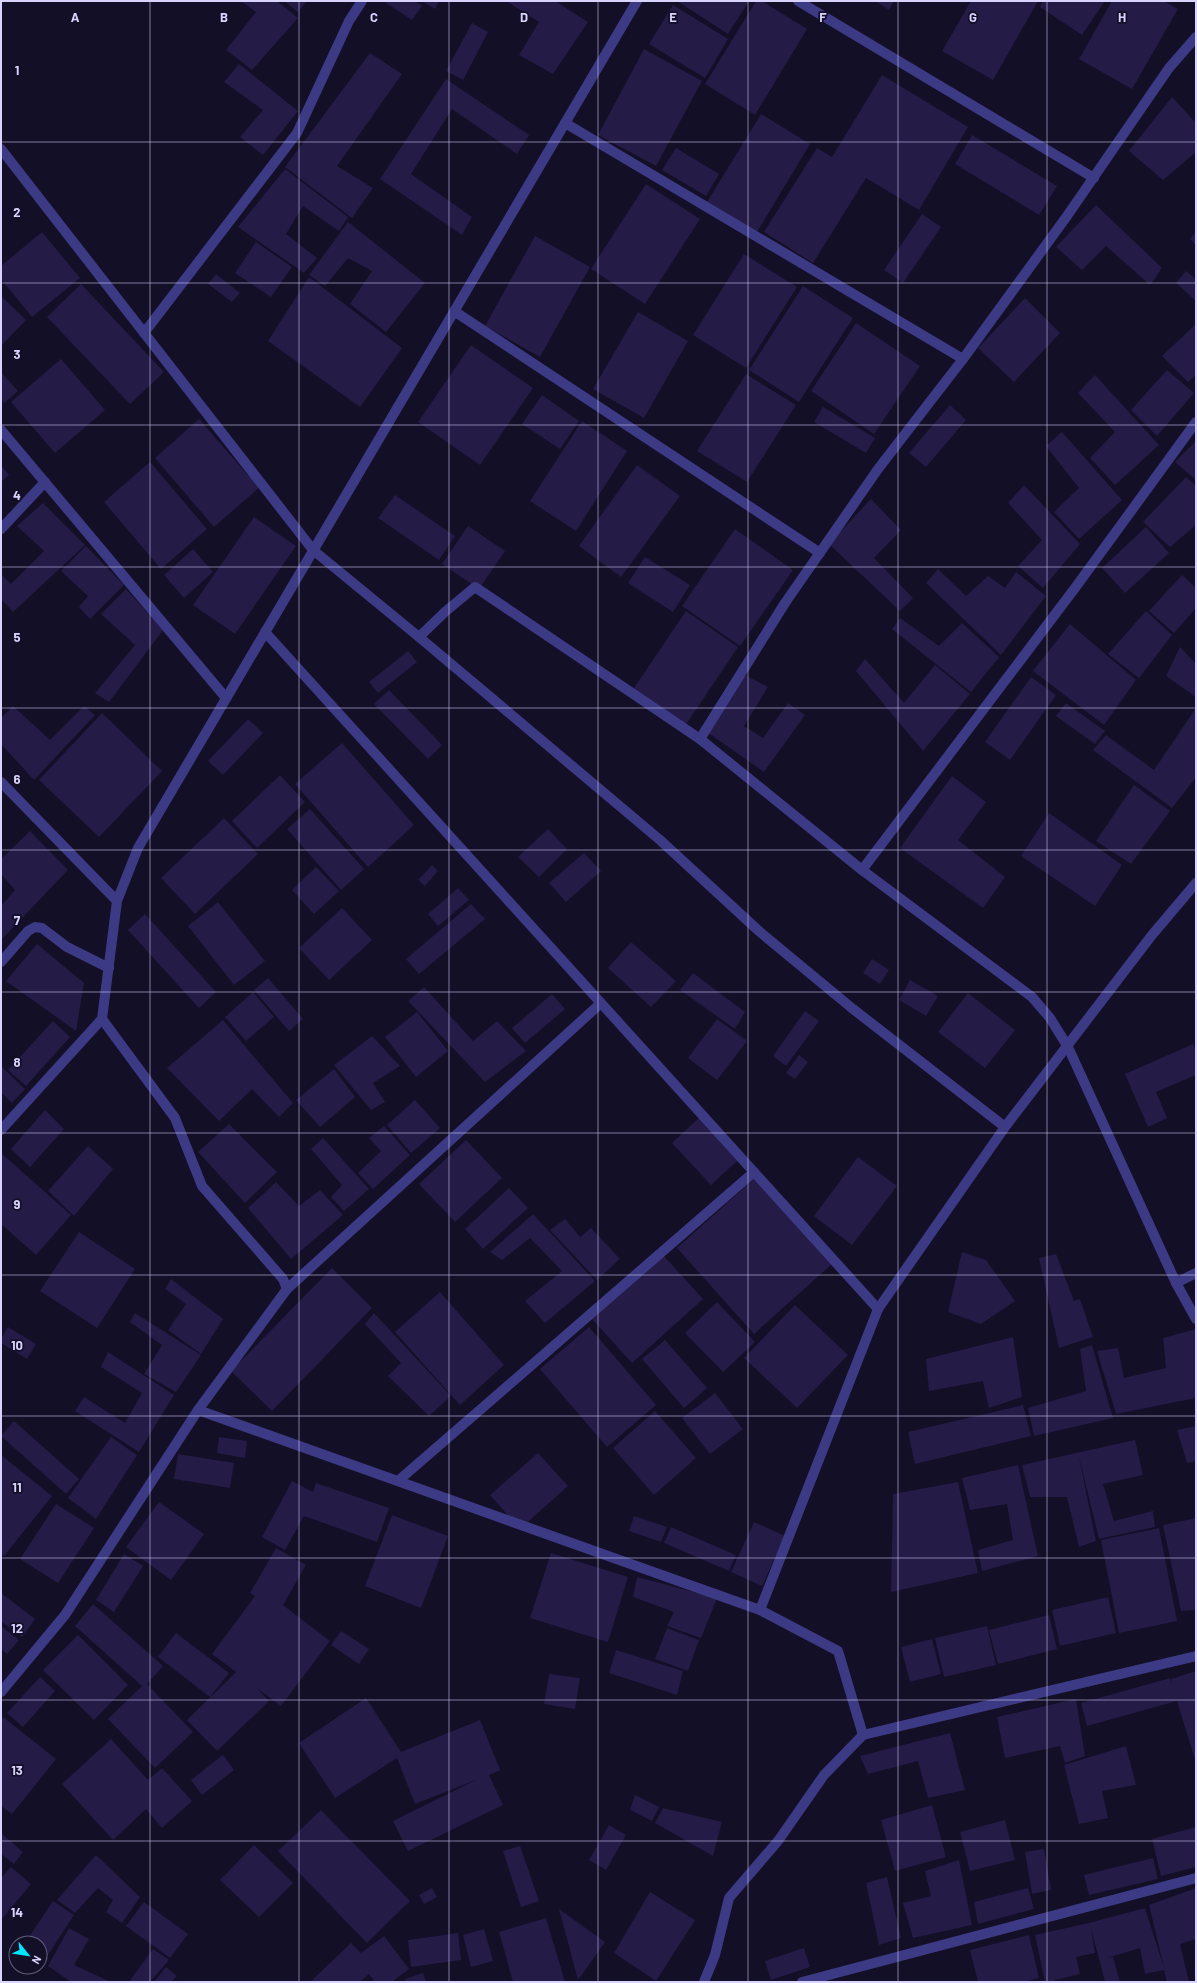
<svg xmlns="http://www.w3.org/2000/svg" width="1197" height="1983" viewBox="0 0 1197 1983" font-family="Barlow,sans-serif">
<style>
.building{fill:#241b47}
.lines{fill:none;stroke-linecap:round;stroke-linejoin:round}
.minor{stroke:#3d3a85;stroke-width:10}
.tertiary{stroke:#3d3a85;stroke-width:10}
.grid{fill:none;stroke:#d9d4ff;stroke-width:1;stroke-opacity:0.55}
.grid-label{font-size:13px;text-anchor:middle;font-weight:bold;fill:#d9d4ff;stroke:#130f26;stroke-width:3.5;stroke-linejoin:round;paint-order:stroke}
</style>
<rect width="100%" height="100%" fill="#130f26"/>
<g class="building">
<polygon points="241,1 277,1 298,18 252,70 226,50 256,12"/>
<polygon points="284,1 307,1 298,12"/>
<polygon points="387,1 415,1 422,6 412,20 386,3"/>
<polygon points="422,1 439,1 435,9"/>
<polygon points="506,1 555,1 588,22 553,74 519,55 539,22"/>
<polygon points="677,1 749,1 728,34"/>
<polygon points="756,1 762,1 807,29 755,115 705,84"/>
<polygon points="875,1 894,1 889,10"/>
<polygon points="971,1 1038,1 993,80 942,51"/>
<polygon points="1043,1 1105,1 1082,35 1040,7"/>
<polygon points="1112,1 1164,1 1178,9 1132,89 1079,59"/>
<polygon points="673,5 728,39 705,78 649,44"/>
<polygon points="472,23 488,32 463,80 446,71"/>
<polygon points="644,49 702,81 656,166 598,135"/>
<polygon points="370,53 402,74 337,166 373,188 352,218 285,167"/>
<polygon points="239,64 298,111 263,155 240,137 263,110 224,82"/>
<polygon points="882,75 968,127 919,210 866,178 813,263 764,232 817,148 832,157"/>
<polygon points="446,79 529,135 517,154 452,109 411,174 472,217 462,235 380,179"/>
<polygon points="1172,97 1196,123 1196,152 1163,180 1129,151"/>
<polygon points="761,114 810,144 757,232 707,202"/>
<polygon points="972,135 1057,186 1039,215 955,164"/>
<polygon points="676,148 719,174 706,196 662,170"/>
<polygon points="285,169 348,217 339,231 303,206 286,234 317,258 304,273 238,227"/>
<polygon points="646,184 700,219 645,304 591,269"/>
<polygon points="1096,205 1162,268 1150,285 1106,246 1082,270 1056,247"/>
<polygon points="922,214 941,227 903,283 884,270"/>
<polygon points="348,222 425,283 386,332 350,304 372,271 348,258 325,286 309,275"/>
<polygon points="42,232 80,278 32,317 1,279 1,266"/>
<polygon points="1196,232 1196,245 1190,239"/>
<polygon points="535,236 590,267 540,357 485,326"/>
<polygon points="256,242 292,267 271,297 235,273"/>
<polygon points="744,254 797,287 746,368 693,335"/>
<polygon points="1186,271 1196,279 1196,301 1176,283"/>
<polygon points="216,274 240,293 232,302 208,284"/>
<polygon points="309,277 402,348 360,407 268,341"/>
<polygon points="81,284 164,372 130,404 47,317"/>
<polygon points="803,286 853,318 799,402 749,370"/>
<polygon points="1,296 26,320 1,346"/>
<polygon points="1025,298 1060,333 1014,382 978,348"/>
<polygon points="638,312 688,341 644,418 593,389"/>
<polygon points="856,323 920,366 874,434 811,391"/>
<polygon points="1196,324 1196,375 1188,382 1162,356"/>
<polygon points="471,345 533,388 480,465 418,422"/>
<polygon points="61,359 105,410 55,453 11,402"/>
<polygon points="1167,370 1194,393 1157,436 1131,410"/>
<polygon points="1,372 18,391 4,403 1,399"/>
<polygon points="746,374 796,405 747,482 697,451"/>
<polygon points="1095,375 1159,445 1115,485 1090,458 1115,432 1078,393"/>
<polygon points="542,395 579,421 560,449 522,424"/>
<polygon points="950,405 966,420 926,467 909,453"/>
<polygon points="823,407 875,438 866,453 814,422"/>
<polygon points="199,419 259,488 214,527 155,458"/>
<polygon points="582,421 627,451 576,531 530,501"/>
<polygon points="1062,432 1122,500 1079,539 1054,512 1079,488 1046,446"/>
<polygon points="1196,441 1196,480 1175,462"/>
<polygon points="150,462 207,529 161,569 104,502"/>
<polygon points="1,465 9,475 1,482"/>
<polygon points="637,465 680,496 621,577 579,546"/>
<polygon points="1186,477 1196,486 1196,525 1170,547 1143,522"/>
<polygon points="1024,485 1080,544 1043,588 1018,566 1042,540 1008,503"/>
<polygon points="395,495 455,536 439,560 378,518"/>
<polygon points="871,499 901,530 874,558 913,598 900,611 829,544"/>
<polygon points="43,503 85,545 13,612 1,599 1,576 2,575 11,584 44,551 17,526"/>
<polygon points="254,517 296,546 235,634 193,605"/>
<polygon points="468,526 505,551 479,589 442,564"/>
<polygon points="1146,527 1169,553 1125,593 1102,568"/>
<polygon points="735,529 793,570 740,646 682,606"/>
<polygon points="86,546 124,585 90,619 79,607 88,596 61,571"/>
<polygon points="193,549 213,572 184,598 164,575"/>
<polygon points="645,557 690,585 673,612 628,583"/>
<polygon points="938,569 966,596 988,576 1005,588 1016,572 1046,596 1001,655 926,583"/>
<polygon points="1182,575 1196,588 1196,608 1174,633 1149,611"/>
<polygon points="126,589 163,630 109,702 95,693 135,645 101,614"/>
<polygon points="686,611 738,647 685,726 632,691"/>
<polygon points="1146,611 1172,635 1139,678 1108,654"/>
<polygon points="900,618 939,646 962,623 999,657 971,692 892,629"/>
<polygon points="1070,624 1136,680 1104,725 1033,671"/>
<polygon points="1180,647 1196,664 1196,697 1166,676"/>
<polygon points="408,651 417,662 378,693 369,682"/>
<polygon points="865,659 904,703 935,665 970,694 923,751 856,671"/>
<polygon points="745,675 768,687 744,726 763,738 788,703 805,715 764,772 707,732"/>
<polygon points="1031,677 1056,695 1010,760 985,742"/>
<polygon points="389,690 442,745 428,759 374,704"/>
<polygon points="1066,703 1105,731 1095,744 1056,716"/>
<polygon points="13,706 50,740 84,706 95,715 34,780 1,744 1,718"/>
<polygon points="1196,708 1196,777 1172,808 1093,750 1106,735 1154,770"/>
<polygon points="102,713 162,771 99,837 39,780"/>
<polygon points="248,719 263,733 223,775 208,761"/>
<polygon points="342,743 414,825 368,867 295,784"/>
<polygon points="280,775 305,802 257,848 232,821"/>
<polygon points="952,776 986,802 958,840 1005,877 983,908 900,848"/>
<polygon points="1134,785 1170,811 1131,864 1096,841"/>
<polygon points="310,809 364,869 341,890 287,829"/>
<polygon points="1049,813 1122,865 1095,906 1021,856"/>
<polygon points="224,818 258,854 195,914 161,878"/>
<polygon points="548,829 567,849 539,877 518,857"/>
<polygon points="30,831 68,870 1,940 1,906 15,890 1,874 1,859"/>
<polygon points="584,853 601,871 566,902 549,883"/>
<polygon points="432,865 438,871 425,886 418,880"/>
<polygon points="316,867 339,891 314,914 292,890"/>
<polygon points="458,888 469,900 438,926 428,914"/>
<polygon points="218,902 265,961 234,985 188,926"/>
<polygon points="471,904 485,919 419,974 406,959"/>
<polygon points="342,908 372,940 329,980 299,948"/>
<polygon points="145,914 216,992 199,1008 128,930"/>
<polygon points="631,942 676,981 651,1007 608,968"/>
<polygon points="37,944 84,983 76,1031 6,981"/>
<polygon points="872,959 889,970 880,984 863,973"/>
<polygon points="693,973 745,1012 735,1029 680,990"/>
<polygon points="268,978 303,1019 289,1031 254,990"/>
<polygon points="910,980 938,996 926,1016 899,1000"/>
<polygon points="424,987 473,1041 497,1021 526,1051 485,1082 408,1001"/>
<polygon points="253,992 274,1017 246,1041 225,1017"/>
<polygon points="968,993 1015,1030 985,1068 938,1032"/>
<polygon points="552,994 565,1009 525,1043 512,1028"/>
<polygon points="805,1011 819,1021 786,1066 773,1056"/>
<polygon points="417,1012 448,1051 416,1077 385,1037"/>
<polygon points="717,1019 747,1041 717,1080 688,1058"/>
<polygon points="223,1020 293,1103 279,1117 252,1089 219,1121 167,1068"/>
<polygon points="53,1021 70,1037 26,1086 8,1070"/>
<polygon points="372,1036 400,1066 373,1083 385,1102 371,1110 334,1065"/>
<polygon points="1193,1044 1196,1051 1196,1075 1156,1092 1167,1118 1148,1127 1125,1074"/>
<polygon points="799,1055 808,1062 795,1079 786,1073"/>
<polygon points="1,1066 25,1089 12,1103 1,1092"/>
<polygon points="334,1069 355,1097 320,1127 296,1100"/>
<polygon points="415,1100 440,1128 411,1153 387,1125"/>
<polygon points="45,1110 64,1129 30,1167 11,1149"/>
<polygon points="699,1118 738,1160 711,1185 672,1143"/>
<polygon points="229,1124 277,1172 245,1203 198,1152"/>
<polygon points="384,1126 410,1155 373,1189 358,1173 381,1151 369,1138"/>
<polygon points="323,1138 369,1189 344,1211 331,1197 342,1185 311,1149"/>
<polygon points="466,1140 502,1178 455,1222 419,1184"/>
<polygon points="88,1146 113,1169 74,1216 48,1191"/>
<polygon points="1,1153 71,1215 36,1255 1,1224"/>
<polygon points="858,1157 897,1186 852,1245 814,1216"/>
<polygon points="755,1178 832,1264 754,1334 677,1248"/>
<polygon points="276,1182 299,1206 320,1190 343,1215 291,1259 248,1208"/>
<polygon points="509,1188 528,1208 483,1249 465,1229"/>
<polygon points="533,1214 595,1281 545,1323 525,1301 562,1271 530,1238 502,1260 490,1252"/>
<polygon points="565,1219 580,1237 591,1228 620,1259 597,1280 550,1230"/>
<polygon points="79,1232 135,1269 97,1328 40,1291"/>
<polygon points="962,1252 986,1260 1015,1301 981,1324 948,1312"/>
<polygon points="1056,1254 1074,1301 1080,1299 1093,1337 1059,1348 1039,1258"/>
<polygon points="663,1255 703,1299 632,1363 592,1319"/>
<polygon points="332,1268 372,1308 272,1411 231,1371"/>
<polygon points="171,1279 223,1319 201,1354 168,1330 186,1304 165,1289"/>
<polygon points="440,1292 504,1365 460,1405 395,1332"/>
<polygon points="717,1302 755,1342 723,1372 685,1333"/>
<polygon points="795,1305 848,1355 797,1408 744,1358"/>
<polygon points="135,1313 201,1355 176,1392 144,1374 162,1345 130,1322"/>
<polygon points="374,1313 451,1396 429,1416 388,1376 401,1363 365,1324"/>
<polygon points="8,1327 36,1344 27,1359 1,1343 1,1339"/>
<polygon points="589,1327 656,1405 607,1447 540,1369"/>
<polygon points="1196,1329 1196,1398 1116,1414 1097,1351 1118,1348 1124,1378 1166,1368 1163,1338"/>
<polygon points="1013,1337 1022,1397 989,1408 983,1381 929,1391 926,1359"/>
<polygon points="665,1340 707,1388 684,1408 642,1359"/>
<polygon points="1092,1345 1113,1418 1034,1436 1028,1408 1086,1391 1080,1349"/>
<polygon points="108,1352 174,1395 139,1452 75,1411 84,1397 125,1423 142,1393 101,1367"/>
<polygon points="715,1393 743,1429 710,1454 682,1418"/>
<polygon points="1023,1405 1031,1436 915,1464 908,1432"/>
<polygon points="655,1411 696,1458 654,1495 613,1448"/>
<polygon points="14,1421 79,1479 66,1494 1,1436"/>
<polygon points="1196,1426 1196,1461 1187,1463 1177,1430"/>
<polygon points="111,1437 137,1455 96,1519 68,1498"/>
<polygon points="219,1437 247,1441 245,1458 217,1453"/>
<polygon points="1135,1440 1143,1475 1103,1484 1114,1521 1153,1511 1155,1527 1099,1539 1079,1457 1096,1541 1079,1547 1067,1497 1030,1497 1022,1465"/>
<polygon points="538,1453 568,1486 520,1529 490,1495"/>
<polygon points="178,1454 234,1463 230,1488 174,1479"/>
<polygon points="1,1455 52,1496 4,1556 1,1553"/>
<polygon points="1018,1465 1038,1556 982,1571 978,1550 1013,1540 1007,1504 970,1510 962,1478"/>
<polygon points="292,1481 313,1492 316,1483 389,1508 377,1542 304,1516 285,1550 262,1537"/>
<polygon points="958,1482 978,1573 891,1592 893,1494"/>
<polygon points="159,1502 204,1534 171,1580 126,1547"/>
<polygon points="56,1504 94,1528 58,1583 20,1559"/>
<polygon points="392,1515 448,1536 421,1608 365,1586"/>
<polygon points="634,1516 667,1527 661,1542 629,1531"/>
<polygon points="1196,1518 1196,1610 1181,1611 1163,1525"/>
<polygon points="754,1522 785,1536 762,1586 731,1572"/>
<polygon points="671,1527 736,1555 729,1571 664,1543"/>
<polygon points="1159,1528 1177,1621 1119,1633 1101,1540"/>
<polygon points="276,1548 306,1565 283,1605 330,1641 281,1706 257,1688 269,1701 217,1751 187,1720 236,1672 212,1654 255,1596 250,1593"/>
<polygon points="551,1553 628,1577 608,1642 530,1618"/>
<polygon points="124,1554 143,1566 114,1612 96,1600"/>
<polygon points="637,1577 717,1598 701,1638 667,1626 674,1612 633,1597"/>
<polygon points="1,1593 35,1619 22,1637 1,1621"/>
<polygon points="1108,1597 1116,1633 1060,1646 1052,1610"/>
<polygon points="93,1604 163,1666 147,1684 193,1732 155,1768 108,1719 142,1686 75,1626"/>
<polygon points="1049,1615 1057,1649 998,1664 989,1630"/>
<polygon points="1,1626 19,1640 7,1654 1,1649"/>
<polygon points="987,1626 996,1665 944,1677 935,1638"/>
<polygon points="667,1628 699,1640 688,1671 655,1659"/>
<polygon points="341,1631 369,1649 359,1664 331,1645"/>
<polygon points="176,1633 229,1673 210,1697 158,1657"/>
<polygon points="78,1635 128,1685 94,1720 43,1670"/>
<polygon points="932,1639 941,1674 910,1682 901,1647"/>
<polygon points="616,1650 683,1671 677,1695 609,1673"/>
<polygon points="1196,1671 1196,1763 1177,1701 1087,1726 1081,1703 1170,1678 1172,1685 1171,1679"/>
<polygon points="549,1674 580,1678 575,1709 544,1704"/>
<polygon points="40,1677 55,1691 23,1727 7,1713"/>
<polygon points="366,1698 401,1752 480,1720 500,1770 489,1775 503,1805 408,1851 393,1821 476,1780 415,1804 397,1758 335,1798 299,1743"/>
<polygon points="1076,1699 1085,1756 1065,1763 1060,1746 1005,1758 997,1717"/>
<polygon points="3,1717 56,1759 12,1814 1,1806 1,1720"/>
<polygon points="950,1733 965,1790 928,1798 918,1761 868,1774 860,1756"/>
<polygon points="111,1739 148,1780 162,1768 192,1801 162,1828 146,1809 113,1840 62,1784"/>
<polygon points="1126,1746 1136,1785 1102,1791 1108,1818 1079,1824 1064,1765"/>
<polygon points="223,1755 234,1770 202,1795 191,1780"/>
<polygon points="635,1795 659,1807 652,1821 630,1810"/>
<polygon points="932,1805 946,1857 895,1871 881,1820"/>
<polygon points="663,1808 722,1822 713,1856 655,1823"/>
<polygon points="321,1810 410,1901 367,1943 278,1851"/>
<polygon points="1005,1820 1015,1860 970,1871 960,1832"/>
<polygon points="609,1825 626,1835 606,1870 589,1860"/>
<polygon points="1196,1827 1196,1867 1161,1876 1152,1839"/>
<polygon points="1,1833 23,1852 14,1864 1,1854"/>
<polygon points="254,1845 293,1883 259,1917 220,1880"/>
<polygon points="520,1846 539,1901 521,1907 503,1851"/>
<polygon points="1044,1849 1051,1890 1032,1894 1025,1852"/>
<polygon points="96,1855 140,1897 122,1923 106,1912 113,1900 98,1888 75,1913 57,1900"/>
<polygon points="1153,1858 1158,1879 1089,1895 1084,1875"/>
<polygon points="959,1860 972,1925 913,1938 903,1903 931,1896 925,1871"/>
<polygon points="11,1867 31,1884 1,1920 1,1878"/>
<polygon points="887,1877 901,1938 879,1945 866,1883"/>
<polygon points="432,1888 437,1897 424,1904 419,1895"/>
<polygon points="1028,1888 1034,1909 978,1924 974,1902"/>
<polygon points="1196,1888 1196,1939 1180,1944 1189,1982 1167,1982 1164,1970 1145,1974 1140,1948 1107,1958 1113,1957 1120,1982 1105,1982 1091,1928 1095,1953 1076,1957 1080,1974 1055,1980 1055,1982 1045,1982 1035,1935 1089,1923 1145,1908 1164,1968 1149,1905"/>
<polygon points="650,1892 695,1920 656,1981 614,1953"/>
<polygon points="53,1901 74,1915 38,1970 33,1967 40,1967 40,1943 25,1943"/>
<polygon points="144,1902 188,1934 170,1958 126,1926"/>
<polygon points="559,1909 605,1942 578,1980"/>
<polygon points="546,1918 565,1982 513,1982 499,1932"/>
<polygon points="69,1928 89,1939 74,1965 111,1982 71,1982 48,1966"/>
<polygon points="484,1929 493,1961 471,1967 463,1935"/>
<polygon points="458,1933 461,1960 411,1967 408,1940"/>
<polygon points="1029,1935 1039,1978 1023,1982 978,1982 970,1950"/>
<polygon points="384,1936 409,1969 392,1982 375,1982 369,1974 360,1982 310,1982 351,1943 361,1953"/>
<polygon points="804,1948 810,1967 771,1980 765,1961"/>
<polygon points="153,1949 169,1960 150,1982 129,1982"/>
<polygon points="166,1967 177,1976 171,1982 154,1982"/>
<polygon points="423,1973 426,1982 406,1982 405,1979"/>
</g>
<g class="lines">
<g class="minor">
<polyline points="798,1 1094,178"/>
<polyline points="565,123 963,359"/>
<polyline points="1,149 313,550 419,637 446,611 475,587 700,739 862,870 1032,997 1050,1018 1068,1047 1176,1283 1196,1319"/>
<polyline points="454,311 820,553"/>
<polyline points="144,333 297,133 349,21 362,1"/>
<polyline points="1,430 226,698"/>
<polyline points="1,529 45,482"/>
<polyline points="265,632 878,1309"/>
<polyline points="419,637 660,840 760,932 853,1009 1005,1127"/>
<polyline points="700,739 785,603 878,469 963,359 1067,216 1169,68 1196,37"/>
<polyline points="1,782 117,901"/>
<polyline points="862,870 1075,588 1196,422"/>
<polyline points="1,962 28,931 35,927 42,928 67,947 109,968"/>
<polyline points="1176,1283 1196,1273"/>
<polyline points="287,1289 601,1003"/>
<polyline points="398,1481 754,1172"/>
<polyline points="760,1610 878,1309 1005,1127 1152,935 1196,883"/>
<polyline points="704,1982 715,1955 729,1898 778,1841 824,1775 863,1735"/>
<polyline points="802,1982 1196,1878"/>
</g>
<g class="tertiary">
<polyline points="1,1130 102,1019 117,901 138,848 637,1"/>
<polyline points="198,1410 760,1610 838,1651 863,1735 1196,1656"/>
<polyline points="1,1692 65,1615 198,1410 287,1289 283,1279 202,1186 175,1118 102,1019"/>
</g>
</g>
<path class="grid" d="M150 1V1982M299 1V1982M449 1V1982M598 1V1982M748 1V1982M898 1V1982M1047 1V1982M1 142H1196M1 283H1196M1 425H1196M1 567H1196M1 708H1196M1 850H1196M1 992H1196M1 1133H1196M1 1275H1196M1 1416H1196M1 1558H1196M1 1700H1196M1 1841H1196"/>
<g class="grid-label">
<text x="75" y="22">A</text>
<text x="224" y="22">B</text>
<text x="374" y="22">C</text>
<text x="524" y="22">D</text>
<text x="673" y="22">E</text>
<text x="823" y="22">F</text>
<text x="973" y="22">G</text>
<text x="1122" y="22">H</text>
<text x="17" y="75">1</text>
<text x="17" y="217">2</text>
<text x="17" y="359">3</text>
<text x="17" y="500">4</text>
<text x="17" y="642">5</text>
<text x="17" y="784">6</text>
<text x="17" y="925">7</text>
<text x="17" y="1067">8</text>
<text x="17" y="1209">9</text>
<text x="17" y="1350">10</text>
<text x="17" y="1492">11</text>
<text x="17" y="1633">12</text>
<text x="17" y="1775">13</text>
<text x="17" y="1917">14</text>
</g>
<rect width="1197" height="1983" fill="none" stroke="#d9d4ff" stroke-width="4"/>
<g transform="translate(28 1955) rotate(120)"><circle r="19" fill="#130f26" stroke="#625e7d"/>
<path d="M0-3L7 15L0 10L-7 15Z" fill="#00e5ff"/>
<text y="-6" font-size="11" font-weight="bold" text-anchor="middle" fill="#d9d4ff">N</text>
</g>
</svg>
